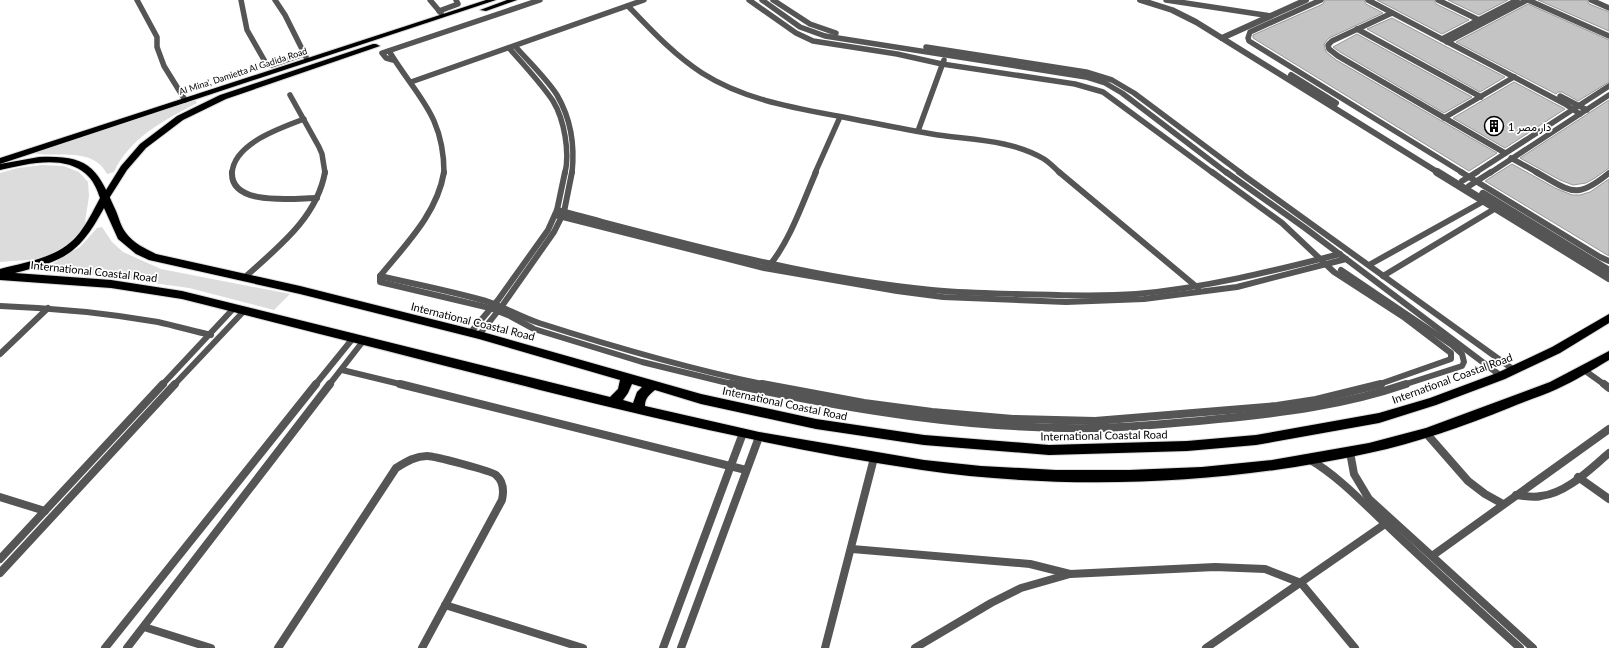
<svg xmlns="http://www.w3.org/2000/svg" width="1609" height="648" viewBox="0 0 1609 648" font-family="Lato,Vazirmatn,sans-serif">
<style>
.green{fill:#dcdcdc}
.building{fill:#c4c4c4;stroke:#999}
.lines{fill:none;stroke-linecap:round;stroke-linejoin:round}
.primary-casing{stroke:#dbdbdb;stroke-width:2}
.trunk-casing{stroke:#dbdbdb;stroke-width:2}
.minor-far2{stroke:#555;stroke-width:5.5}
.minor-far1{stroke:#555;stroke-width:6}
.minor{stroke:#555;stroke-width:8}
.tertiary-far1{stroke:#555;stroke-width:6}
.tertiary{stroke:#555;stroke-width:8}
.primary{fill:#000;fill-rule:evenodd}
.trunk{fill:#000;fill-rule:evenodd}
.labels{text-anchor:middle;dominant-baseline:central;stroke-width:3.5;stroke-linejoin:round;paint-order:stroke}
.far-street-label{font-size:9px;fill:#000;stroke:#fff}
.poi-label{font-size:11px;fill:#000;stroke:#fff;text-anchor:start}
.street-label{font-size:11px;fill:#000;stroke:#fff}
</style>
<rect width="100%" height="100%" fill="#fff"/>
<g class="green">
<path d="M195 100 197 103C166 119 129 138 114 172L107 174C93 146 56 158 32 153Z"/>
<polygon points="42,165 64,166 79,172 88,182 89,196 84,229 70,246 41,259 0,262 0,173 18,168"/>
<polygon points="102,227 112,242 123,252 161,269 290,294 274,310 189,288 46,268 80,247 97,228"/>
</g>
<g class="building">
<polygon points="1325,0 1364,0 1366,4 1383,13 1329,38 1324,44 1326,52 1336,60 1497,153 1469,171 1253,38 1253,35 1323,4"/>
<polygon points="1377,0 1434,0 1436,4 1469,20 1442,34"/>
<polygon points="1448,0 1508,0 1479,15"/>
<polygon points="1538,0 1587,0 1589,4 1609,12 1609,31"/>
<polygon points="1528,4 1609,40 1609,82 1578,101 1562,92 1558,92 1556,94 1456,42"/>
<polygon points="1392,18 1445,46 1505,77 1480,92 1367,29"/>
<polygon points="1357,34 1472,97 1444,113 1340,52 1333,47"/>
<polygon points="1514,82 1565,109 1505,148 1453,118"/>
<polygon points="1609,100 1609,168 1595,178 1586,183 1573,185 1560,180 1520,158"/>
<polygon points="1512,164 1555,188 1572,195 1580,195 1590,192 1609,179 1609,256 1485,181"/>
</g>
<g class="lines">
<defs>
<g id="primary">
<polygon points="486,0 496,0 0,164 0,158"/>
<polygon points="507,0 517,0 486,11 480,10"/>
<polygon points="373,44 376,44 380,46 226,99 183,120 146,148 127,170 108,200 102,200 101,198 121,166 140,144 177,116 220,95"/>
</g>
<path id="trunk" d="M39 157C90 155 97 168 116 211 119 218 121 227 126 233 133 243 146 249 156 254L300 286 479 331 701 394 816 419 924 435 1049 445 1187 441 1256 435 1379 413 1430 398 1497 373 1552 347 1609 314V323L1560 353 1505 379 1436 405 1379 423 1256 445 1187 451 1049 455 924 445 816 429 701 404 655 390C649 395 645 398 645 406L759 432 924 460 981 466 1056 470H1129L1202 467 1272 460 1369 443 1426 428 1550 382 1609 351V360C1592 370 1575 381 1557 389 1542 396 1525 401 1509 408 1464 426 1417 443 1369 453 1225 485 1067 491 922 470 792 451 666 421 540 390 420 359 301 329 182 299L111 288 0 280V269C26 262 57 258 76 237 86 226 93 211 100 198 97 189 93 180 86 174 64 154 26 164 0 170V164ZM104 208 118 239 136 254 149 260 300 294 479 339 620 380 618 389 610 397 182 291 111 280 15 273C66 260 79 254 104 208ZM632 384 642 387 637 392 633 403 623 400 628 393Z"/>
</defs>
<use href="#primary" class="primary-casing"/>
<use href="#trunk" class="trunk-casing"/>
<g class="minor-far2">
<polyline points="137,0 157,37 157,47 164,66 185,100"/>
<polyline points="241,0 247,30 267,65 272,65 304,54"/>
<polyline points="275,0 285,15 306,57"/>
<polyline points="430,0 441,13"/>
<polyline points="749,0 796,33 813,41 897,54 942,64 1075,84 1103,92 1213,173"/>
<polyline points="762,0 800,27 825,36 1086,77 1105,83 1122,93 1227,173"/>
<polyline points="773,0 810,24 836,33"/>
<polyline points="1166,0 1271,16"/>
<polyline points="1321,0 1250,32 1248,38 1249,41 1463,173"/>
<polyline points="1368,0 1565,104 1580,114"/>
<polyline points="1438,0 1479,20"/>
<polyline points="1528,0 1609,36"/>
<polyline points="1591,0 1609,8"/>
<path d="M628 6C651 30 674 55 702 73 744 100 795 108 843 117 874 123 906 130 938 135 973 140 1012 140 1044 159 1050 163 1055 168 1060 173"/>
<polyline points="439,11 458,4 456,0"/>
<polyline points="1392,13 1332,41 1328,45 1329,49 1338,56 1505,153"/>
<polyline points="1357,29 1481,97"/>
<polyline points="1442,39 1517,0"/>
<polyline points="1447,42 1527,0"/>
<path d="M515 46C528 61 546 78 557 95 571 119 575 146 572 173"/>
<polyline points="926,47 1086,72 1112,80 1134,93 1241,173"/>
<path d="M509 48C523 64 541 83 553 101 564 119 570 152 565 173"/>
<path d="M389 51C416 96 444 114 444 173"/>
<polyline points="393,60 386,58 382,53 540,0"/>
<polyline points="411,82 644,0"/>
<polyline points="290,95 319,147 322,154 325,173"/>
<polyline points="1560,96 1587,110"/>
<polyline points="1444,118 1514,77"/>
<polyline points="918,131 944,60"/>
<polyline points="1511,158 1538,173"/>
<path d="M232 173C234 143 281 128 304 119"/>
<polyline points="815,173 840,117"/>
<polyline points="1475,173 1609,86"/>
<polyline points="1490,173 1609,95"/>
</g>
<g class="minor-far1">
<path d="M232 172C230 207 295 198 317 198"/>
<path d="M444 172C437 214 406 244 380 276V282L490 308 510 316 534 329 642 362 736 385"/>
<polyline points="1059,172 1198,288"/>
<polyline points="1212,172 1282,223 1334,272 1405,318 1451,353 1451,359 1377,385"/>
<polyline points="1226,172 1305,228 1501,376"/>
<polyline points="1239,172 1514,370"/>
<polyline points="1461,172 1600,257 1609,261"/>
<path d="M1536 172C1571 191 1575 201 1609 173"/>
<polyline points="1462,181 1477,172"/>
<polyline points="1469,186 1491,172"/>
<path d="M557 210C680 242 805 278 932 290 960 293 988 293 1016 294 1056 295 1096 297 1136 294 1205 288 1273 271 1340 254"/>
<polyline points="555,215 764,268 897,291 943,297 1066,302 1144,299 1237,287 1346,259"/>
<polyline points="1369,265 1484,201"/>
<path d="M769 266C790 241 803 202 816 172"/>
<polyline points="1341,270 1452,345 1462,354 1464,362 1462,366 1403,385"/>
<path d="M380 276C415 284 451 291 486 301 504 307 521 317 539 323 614 347 689 369 767 385"/>
<polyline points="1383,276 1496,208"/>
<path d="M244 278C277 248 317 218 325 172"/>
<path d="M0 306C53 308 106 313 158 322 176 326 193 331 211 335"/>
<polyline points="470,333 498,300 548,230 557,210 565,172"/>
<polyline points="479,335 502,306 554,232 564,212 572,172"/>
<polyline points="0,354 48,308"/>
<polyline points="342,370 404,385"/>
<polyline points="1584,370 1605,385"/>
<polyline points="162,385 234,308"/>
<polyline points="174,385 244,311"/>
<polyline points="315,385 354,337"/>
<polyline points="329,385 364,340"/>
</g>
<g class="minor">
<polyline points="400,384 746,470"/>
<path d="M731 384C852 410 974 430 1098 428 1138 427 1178 423 1218 419 1282 413 1345 405 1406 384"/>
<polyline points="762,384 864,403 932,412 1013,419 1095,421 1277,406 1316,400 1381,384"/>
<polyline points="1604,384 1609,388"/>
<polyline points="1426,433 1468,481 1485,494 1503,504"/>
<polyline points="1350,452 1354,474 1369,499 1533,648"/>
<path d="M1309 459C1341 478 1365 505 1392 530 1434 570 1477 609 1520 648"/>
<polyline points="1578,477 1609,499"/>
<path d="M1516 495C1524 496 1533 498 1541 496 1567 493 1590 469 1609 453"/>
<polyline points="0,497 45,511"/>
<polyline points="852,549 1030,564 1070,574"/>
<polyline points="1432,556 1609,429"/>
<polyline points="0,559 163,384"/>
<polyline points="0,573 175,384"/>
<polyline points="445,605 583,648"/>
<polyline points="144,627 211,648"/>
<polyline points="105,648 316,384"/>
<polyline points="127,648 330,384"/>
<path d="M278 648 396 468C406 462 415 456 427 456 434 456 492 471 496 475 503 481 504 491 502 500L422 648"/>
<polyline points="663,648 743,433"/>
<polyline points="681,648 759,437"/>
<polyline points="825,648 874,458"/>
<polyline points="915,648 991,603 1021,588 1070,574 1215,567 1265,569 1301,583 1355,648"/>
<polyline points="1206,648 1385,524"/>
</g>
<g class="tertiary-far1">
<polyline points="1140,0 1172,10 1196,22 1439,173"/>
<polyline points="1222,38 1306,0"/>
<polyline points="1291,75 1336,103"/>
</g>
<g class="tertiary">
<polyline points="1437,172 1609,278"/>
<polyline points="1483,194 1609,271"/>
</g>
<use href="#primary" class="primary"/>
<use href="#trunk" class="trunk"/>
</g>
<defs>
<symbol id="building-ring" viewBox="-11 -11 22 22"><circle r="9.5" fill="#fff" stroke="#000" stroke-width="1.5"/><path d="M-4-6H4V6H1V3H-1V6H-4ZM-2.5-4.3h1.7v1.8h-1.7ZM.8-4.3h1.7v1.8H.8ZM-2.5-1h1.7V.8h-1.7ZM.8-1h1.7V.8H.8Z" fill="#000"/></symbol>
</defs>
<g fill-rule="evenodd">
<use href="#building-ring" x="1483" y="115" width="22" height="22"/>
</g>
<g class="labels">
<g class="far-street-label">
<text transform="translate(243 71) rotate(-18)">Al Mina', Damietta Al Gadida Road</text>
</g>
<g class="poi-label">
<text x="1508" y="126">دار مصر 1</text>
</g>
<g class="street-label">
<text transform="translate(94 271) rotate(6)">International Coastal Road</text>
<text transform="translate(473 321) rotate(14)">International Coastal Road</text>
<text transform="translate(1452 378) rotate(-20)">International Coastal Road</text>
<text transform="translate(785 403) rotate(12)">International Coastal Road</text>
<text transform="translate(1104 435) rotate(-1)">International Coastal Road</text>
</g>
</g>
</svg>
